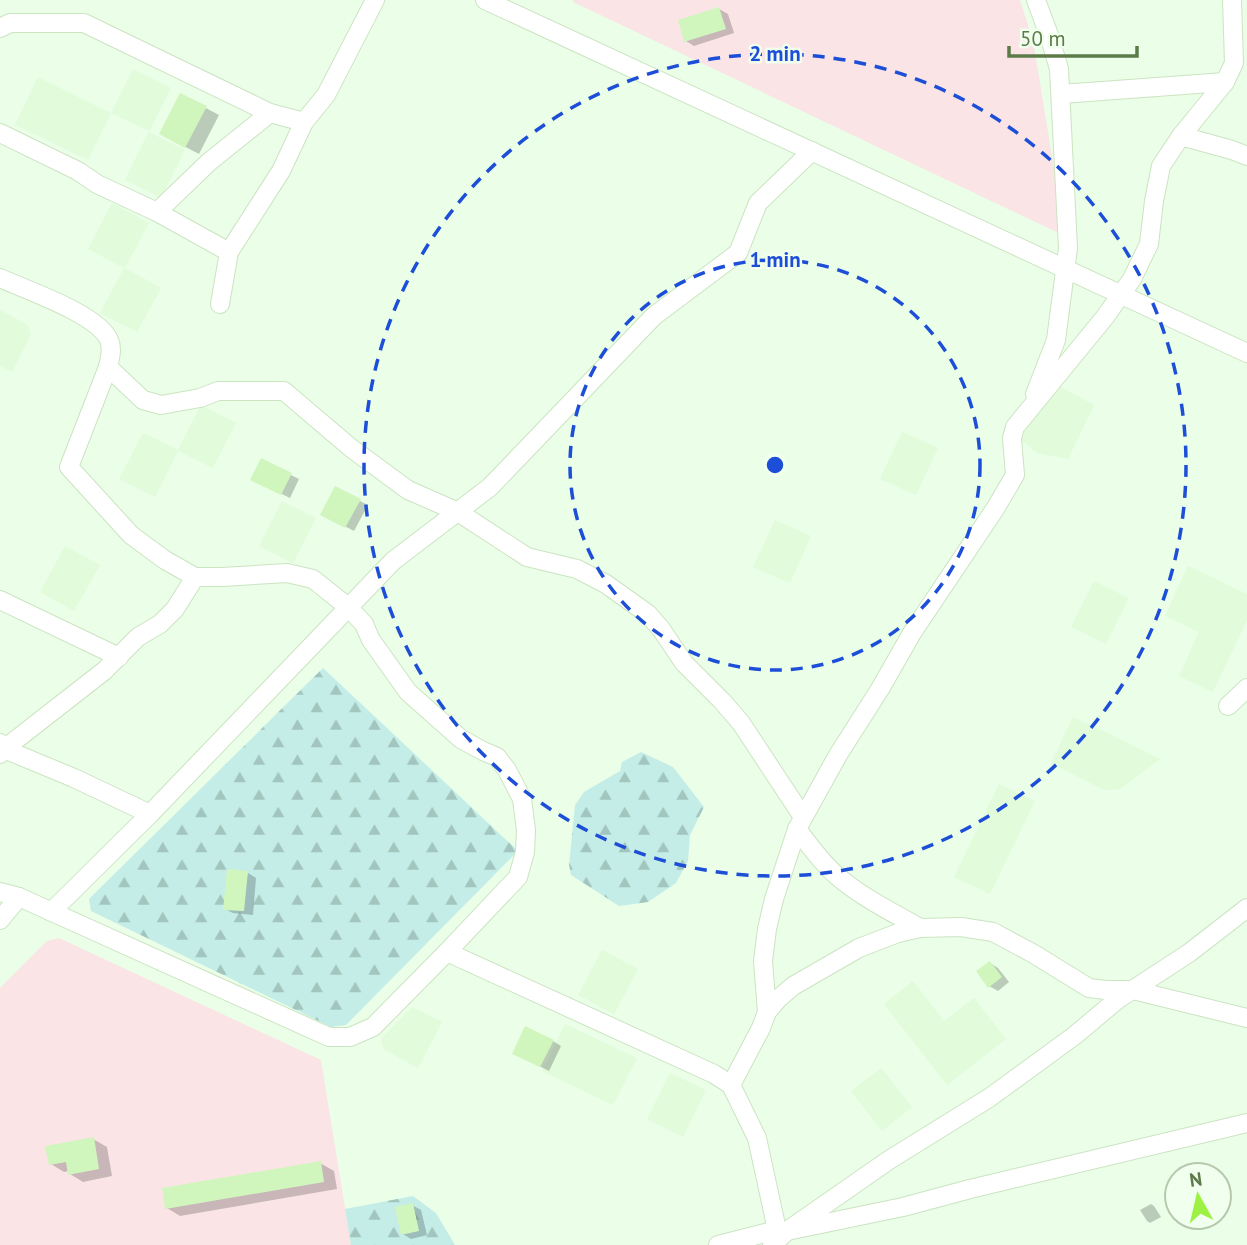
<svg xmlns="http://www.w3.org/2000/svg" width="1247" height="1245" viewBox="0 0 1247 1245" font-family="'PT Sans',sans-serif">
<style>
.residential{fill:#e1fbdb}
.education{fill:#fbe4e6}
.forest{fill:url(#forest-firs)}
.shadow{fill:#0003}
.building{fill:#d0f6bd}
.lines{fill:none;stroke-linecap:round;stroke-linejoin:round}
.minor-casing{stroke:#cbe4c1;stroke-width:20}
.minor{stroke:#fff;stroke-width:18}
.ring{fill:none;stroke:#1d4ed8;stroke-width:3.5;stroke-dasharray:12 9}
.centre{fill:#1d4ed8;stroke:#f1ffef;stroke-width:3.5}
.ring-label{font-size:21px;text-anchor:middle;font-weight:bold;fill:#1d4ed8;stroke:#f1ffef;stroke-width:5;stroke-linejoin:round;paint-order:stroke}
</style>
<defs>
<pattern id="forest-firs" width="22" height="20" patternUnits="userSpaceOnUse" patternTransform="scale(1.75)"><rect width="22" height="20" fill="#c4ede8"/><path d="M5 1l3.5 6h-7zM16 11l3.5 6h-7z" fill="#a2c5be"/></pattern>
</defs>
<rect width="100%" height="100%" fill="#eafee8"/>
<g class="residential">
<polygon points="133,69 171,88 149,132 185,150 161,198 125,180 149,131 111,113 88,160 15,125 38,77 111,113"/>
<polygon points="112,203 149,223 125,268 161,288 137,332 100,313 124,268 88,249"/>
<polygon points="0,310 28,325 31,334 12,372 0,366"/>
<polygon points="1055,384 1094,405 1068,459 1037,453 1018,437"/>
<polygon points="201,405 236,423 213,468 178,451 155,497 119,479 143,433 178,450"/>
<polygon points="902,432 938,448 916,495 880,479"/>
<polygon points="282,501 316,518 293,563 259,546"/>
<polygon points="775,520 811,536 790,583 753,567"/>
<polygon points="65,546 100,565 74,611 40,592"/>
<polygon points="1188,566 1247,594 1247,620 1213,692 1179,676 1199,632 1165,616"/>
<polygon points="1094,581 1129,598 1106,644 1071,627"/>
<polygon points="1073,717 1106,732 1160,759 1120,789 1104,790 1051,763"/>
<polygon points="999,784 1035,801 990,894 954,877"/>
<polygon points="602,950 638,969 614,1014 578,995"/>
<polygon points="913,981 944,1021 974,998 1006,1039 947,1085 884,1004"/>
<polygon points="412,1007 442,1022 418,1068 383,1049 381,1039"/>
<polygon points="565,1024 637,1058 613,1105 542,1071"/>
<polygon points="881,1068 912,1107 882,1131 851,1091"/>
<polygon points="670,1073 706,1090 683,1137 647,1119"/>
</g>
<g class="education">
<polygon points="573,0 1020,0 1033,40 1065,236 573,2"/>
<polygon points="59,938 321,1060 351,1245 0,1245 0,988 47,941"/>
</g>
<g class="forest">
<polygon points="323,668 518,851 346,1025 331,1027 91,911 89,899"/>
<polygon points="641,752 673,767 704,807 690,835 688,861 676,883 648,902 619,906 571,875 569,865 575,805 584,792 620,771 622,762"/>
<polygon points="413,1196 436,1213 455,1245 351,1245 345,1209"/>
</g>
<g class="shadow">
<polygon points="719,9 728,14 734,33 694,46 686,41"/>
<polygon points="206,108 219,115 199,154 174,141"/>
<polygon points="291,475 299,479 290,498 261,484"/>
<polygon points="360,501 368,505 354,531 331,519"/>
<polygon points="248,873 256,878 253,915 233,913 225,909"/>
<polygon points="990,963 998,968 1009,982 998,991 989,986"/>
<polygon points="553,1041 561,1046 549,1071 523,1058"/>
<polygon points="93,1139 107,1147 112,1176 83,1182 70,1174 69,1171 64,1172 51,1164"/>
<polygon points="320,1163 334,1171 337,1189 180,1216 167,1208"/>
<polygon points="1151,1204 1154,1206 1161,1217 1150,1223 1147,1221 1140,1210"/>
<polygon points="412,1205 421,1210 427,1235 411,1239 403,1234"/>
</g>
<g class="building">
<polygon points="719,7 726,29 684,42 678,20"/>
<polygon points="180,93 207,106 185,148 159,134"/>
<polygon points="261,458 292,473 281,495 250,480"/>
<polygon points="335,486 361,499 345,528 320,515"/>
<polygon points="227,869 248,871 244,911 223,910"/>
<polygon points="990,961 1002,977 988,988 976,971"/>
<polygon points="525,1026 554,1040 540,1067 512,1054"/>
<polygon points="94,1137 99,1169 68,1175 66,1162 49,1165 45,1146"/>
<polygon points="321,1161 324,1182 165,1209 162,1188"/>
<polygon points="413,1203 419,1231 401,1235 395,1207"/>
</g>
<g class="lines">
<defs>
<g id="minor">
<polyline points="485,0 1247,353"/>
<polyline points="0,28 10,23 84,23 270,113 304,122 326,95 375,0"/>
<polyline points="1061,94 1225,82"/>
<polyline points="0,133 78,171 97,184 157,212 229,252"/>
<polyline points="1181,136 1225,82 1234,63 1232,0"/>
<polyline points="157,212 209,162 270,113"/>
<path d="M0 278C26 290 98 314 109 340 113 349 110 358 108 367L143 400 161 405 200 398 218 391H284L351 448 408 490 458 512 527 557 577 569 606 584 648 614 661 629 684 663 722 701 741 723 803 817"/>
<polyline points="220,304 229,252 281,171 304,122"/>
<polyline points="1035,394 1056,340 1068,248 1059,69 1049,35 1036,0"/>
<polyline points="0,600 119,657"/>
<polyline points="1228,706 1247,688"/>
<polyline points="0,743 4,749 74,778 150,814"/>
<polyline points="0,754 4,749 104,671 138,637 160,624 175,609 195,577"/>
<path d="M797 829C809 845 821 862 836 875 861 897 892 912 920 928"/>
<polyline points="0,892 19,897 329,1037 350,1037 373,1027 447,952 518,877 525,852 526,830 522,799 507,770 497,757 483,751 461,739 408,692 371,640 364,624 348,607 313,579 287,573 222,577 195,577 165,560 131,535 69,467 108,367"/>
<polyline points="51,912 150,814 393,561 490,487 654,316 738,253 758,203 812,151"/>
<polyline points="0,920 19,897"/>
<polyline points="447,952 714,1074 731,1085 757,1138 777,1230 787,1231 903,1207 970,1189 1247,1123"/>
<polyline points="767,1012 778,999 793,986 859,948 898,933 920,928 961,927 993,932 1034,954 1089,988 1106,990 1133,990 1247,1018"/>
<polyline points="731,1085 761,1028 767,1012 763,961 767,929 774,899 797,829 838,755 880,689 912,633 995,509 1015,475 1012,438 1015,427 1105,317 1132,279 1149,244 1154,201 1161,166 1181,136 1232,150 1247,156"/>
<polyline points="718,1245 777,1230"/>
<polyline points="772,1245 787,1231 889,1160 989,1098 1074,1036 1117,1000 1189,953 1247,908"/>
</g>
</defs>
<use href="#minor" class="minor-casing"/>
<use href="#minor" class="minor"/>
</g>
<g class="ring">
<circle cx="775" cy="465" r="205"/>
<circle cx="775" cy="465" r="411"/>
</g>
<circle cx="775" cy="465" r="10" class="centre"/>
<g class="ring-label">
<text x="775" y="61">2 min</text>
<text x="775" y="267">1 min</text>
</g>
<g transform="translate(1198 1196) rotate(352)"><circle r="33" fill="#f1ffef" stroke="#b5caad" stroke-width="2"/>
<path d="M0-5L12 26L0 18L-12 26Z" fill="#9cf144"/>
<text y="-10" font-size="19" font-weight="bold" text-anchor="middle" fill="#5c7b49">N</text>
</g>
<path d="M1009 46v10h128v-10" fill="none" stroke="#5c7b49" stroke-width="3.5"/>
<text x="1020" y="46" font-size="21" fill="#5c7b49" stroke="#f1ffef" stroke-width="5" paint-order="stroke">50 m</text>
</svg>
